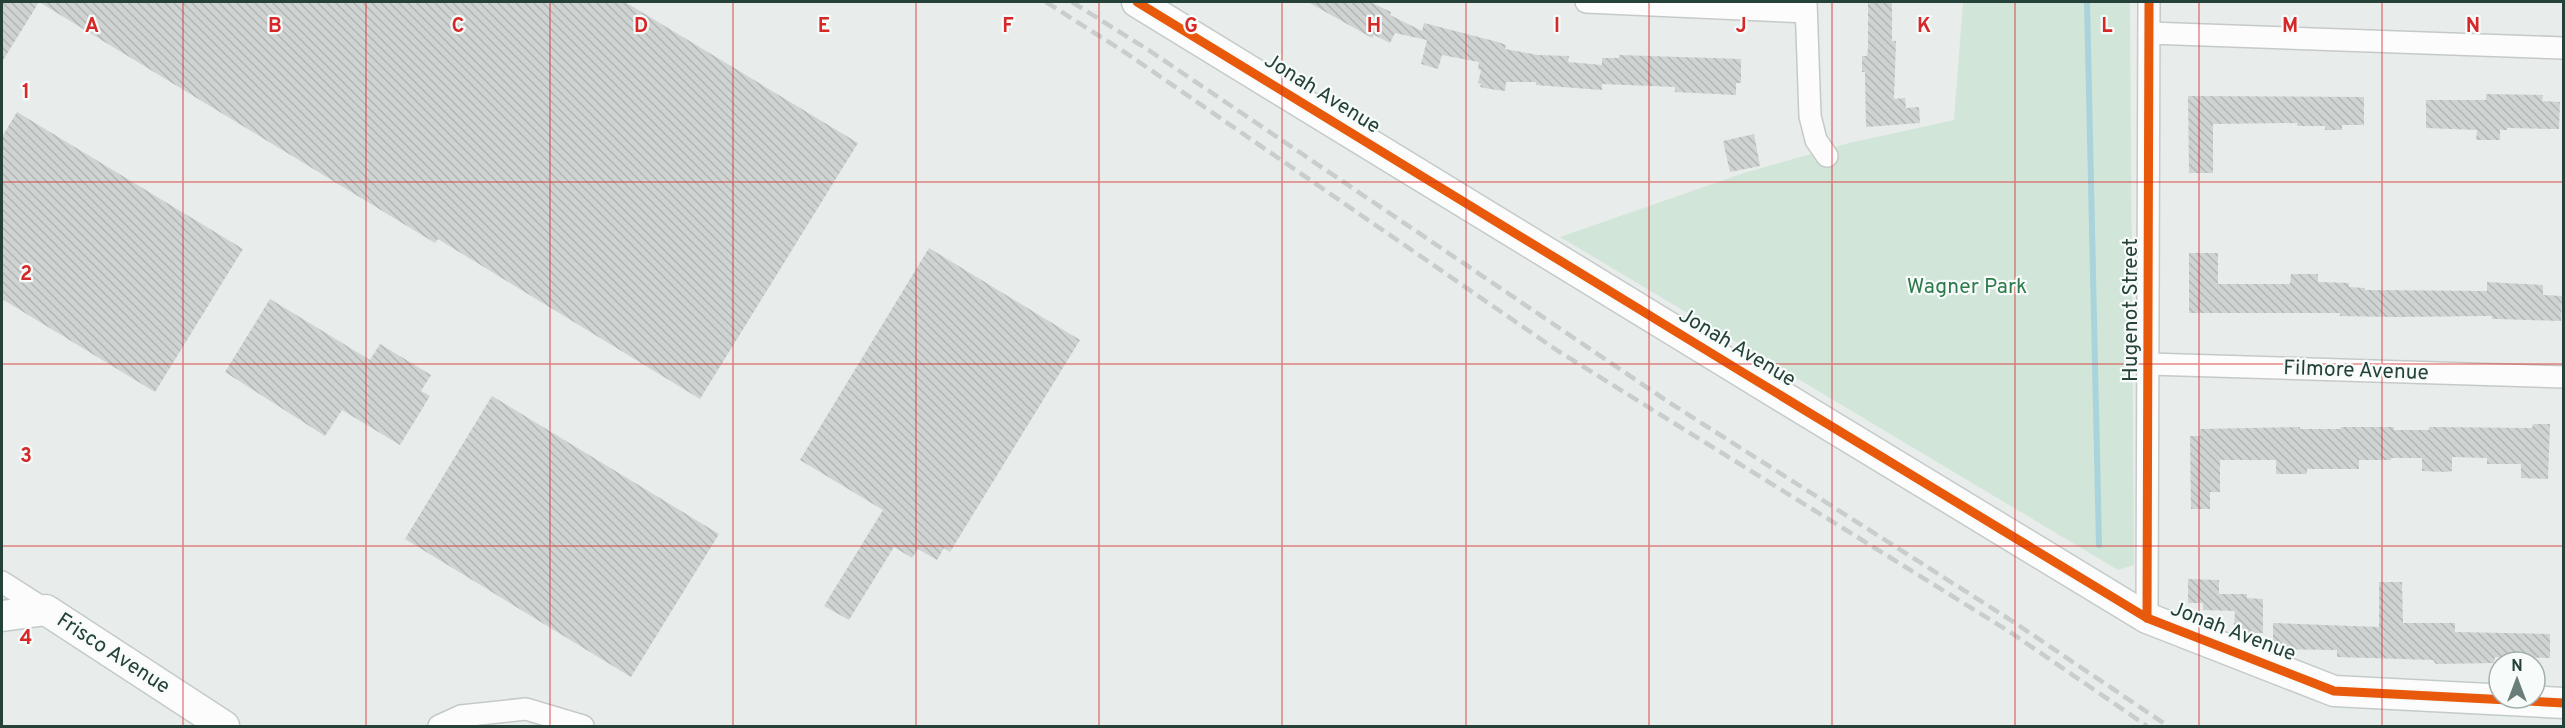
<svg xmlns="http://www.w3.org/2000/svg" width="2565" height="728" viewBox="0 0 2565 728" font-family="Overpass,sans-serif">
<style>
.green{fill:#d1e6d8}
.lines{fill:none;stroke-linecap:round;stroke-linejoin:round}
.stream{stroke:#a9d4db;stroke-width:6}
.building{fill:url(#building-back-hatch)}
.street-casing{stroke:#c5cac8;stroke-width:24}
.secondary-casing{stroke:#c3cbc8;stroke-width:33}
.street{stroke:#fcfcfc;stroke-width:21}
.secondary{stroke:#fcfcfc;stroke-width:30}
.rail{stroke:#c9cdcc;stroke-width:4.5;stroke-dasharray:12 6;stroke-linecap:butt}
.cycleway-casing{stroke:#f7fbf9;stroke-width:13}
.cycleway{stroke:#e8590c;stroke-width:9}
.grid{fill:none;stroke:#d62828;stroke-width:1.5;stroke-opacity:0.55}
.labels{text-anchor:middle;dominant-baseline:central;stroke-width:4.5;stroke-linejoin:round;paint-order:stroke}
.street-label{font-size:21px;fill:#24423a;stroke:#f7fbf9}
.park-label{font-size:21px;fill:#2d7a4b;stroke:#f7fbf9}
.grid-label{font-size:20px;text-anchor:middle;font-weight:bold;fill:#d62828;stroke:#f7fbf9;stroke-width:4.5;stroke-linejoin:round;paint-order:stroke}
</style>
<defs>
<pattern id="building-back-hatch" width="6" height="6" patternUnits="userSpaceOnUse" patternTransform="scale(1.5)"><rect width="6" height="6" fill="#cfd4d2"/><path d="M-1 5l2 2M0 0l6 6M5-1l2 2" fill="none" stroke="#b2b7b5"/></pattern>
</defs>
<rect width="100%" height="100%" fill="#e8edeb"/>
<polygon class="green" points="1963,2 2130,2 2134,565 2118,570 1560,237 1744,173 1849,143 1954,120"/>
<g class="lines">
<polyline class="stream" points="2087,2 2099,545"/>
</g>
<g class="building">
<polygon points="2,2 39,2 2,62"/>
<polygon points="39,2 625,2 858,143 700,399 438,239 435,243"/>
<polygon points="1308,2 1370,2 1391,12 1390,15 1422,31 1424,23 1498,42 1506,45 1505,49 1538,55 1569,56 1568,62 1602,65 1602,58 1619,58 1619,55 1741,59 1741,83 1736,83 1736,95 1675,92 1675,87 1652,86 1602,84 1602,90 1536,85 1536,82 1506,82 1505,91 1490,89 1480,87 1481,84 1478,83 1481,70 1478,69 1479,62 1442,55 1438,69 1421,64 1427,40 1395,33 1390,43 1374,35 1372,38"/>
<polygon points="1868,2 1892,2 1892,41 1896,41 1894,99 1905,98 1906,108 1919,107 1920,123 1866,127 1865,72 1862,72 1862,56 1867,56 1868,48"/>
<polygon points="2486,94 2543,95 2542,101 2560,102 2559,129 2507,128 2507,130 2500,130 2500,140 2476,140 2477,130 2426,128 2426,100 2486,100"/>
<polygon points="2188,96 2364,97 2364,125 2342,125 2342,130 2325,130 2325,126 2297,126 2297,123 2213,124 2213,173 2189,173"/>
<polygon points="17,112 243,249 155,392 2,299 2,137"/>
<polygon points="1754,134 1760,166 1730,172 1723,141"/>
<polygon points="929,248 1080,340 950,552 944,548 937,560 918,549 912,558 894,547 849,620 824,606 883,510 800,460"/>
<polygon points="2189,253 2218,253 2218,284 2290,284 2291,274 2318,274 2318,282 2349,283 2349,287 2365,288 2365,290 2487,291 2487,282 2543,285 2543,295 2562,296 2561,321 2497,319 2492,319 2492,316 2393,317 2340,316 2340,313 2189,313"/>
<polygon points="270,299 370,360 380,344 431,375 421,391 430,396 400,445 342,410 325,436 225,372"/>
<polygon points="492,396 719,534 631,677 405,539"/>
<polygon points="2533,424 2550,424 2548,479 2521,478 2521,464 2487,464 2487,458 2452,457 2452,471 2447,472 2422,471 2422,458 2391,458 2391,460 2359,460 2359,469 2307,469 2307,474 2276,474 2276,460 2220,460 2220,492 2210,492 2210,509 2191,509 2190,436 2200,436 2200,429 2300,427 2300,429 2339,429 2342,427 2394,427 2394,430 2429,430 2429,427 2532,428"/>
<polygon points="2188,579 2219,580 2219,594 2247,594 2247,598 2263,599 2263,633 2242,633 2242,626 2234,626 2235,611 2203,610 2203,603 2188,603"/>
<polygon points="2379,582 2402,582 2403,623 2455,623 2455,632 2550,634 2550,658 2495,657 2494,663 2436,664 2433,660 2337,657 2337,650 2273,649 2273,623 2379,627"/>
</g>
<g class="lines">
<defs>
<g id="street">
<polyline points="1586,2 1806,12"/>
<polyline points="1806,2 1810,116 1816,140 1827,156"/>
<polyline points="2149,33 2564,48"/>
<polyline points="2149,364 2564,377"/>
<polyline points="2,582 46,610"/>
<polyline points="2147,618 2149,2"/>
<polyline points="439,726 461,716 526,709 583,726"/>
</g>
<g id="secondary">
<polyline points="1137,2 1742,372 2147,618 2334,691 2564,703"/>
<polyline points="2,616 46,610 224,726"/>
</g>
</defs>
<use href="#street" class="street-casing"/>
<use href="#secondary" class="secondary-casing"/>
<use href="#street" class="street"/>
<use href="#secondary" class="secondary"/>
<g class="rail">
<polyline points="1046,2 1126,53 1558,351 2010,632 2147,726"/>
<polyline points="1072,2 1150,51 1670,403 2009,619 2168,726"/>
</g>
<defs>
<g id="cycleway">
<polyline points="1137,2 1742,372 2147,618 2334,691 2564,703"/>
<polyline points="2147,618 2149,2"/>
</g>
</defs>
<use href="#cycleway" class="cycleway-casing"/>
<use href="#cycleway" class="cycleway"/>
</g>
<path class="grid" d="M183 2V726M366 2V726M550 2V726M733 2V726M916 2V726M1099 2V726M1282 2V726M1466 2V726M1649 2V726M1832 2V726M2015 2V726M2199 2V726M2382 2V726M2 182H2564M2 364H2564M2 546H2564"/>
<g class="labels">
<g class="street-label">
<text transform="translate(1322 94) rotate(32)">Jonah Avenue</text>
<text transform="translate(2131 310) rotate(-90)">Hugenot Street</text>
<text transform="translate(1737 348) rotate(31)">Jonah Avenue</text>
<text transform="translate(2356 371) rotate(2)">Filmore Avenue</text>
<text transform="translate(2233 632) rotate(21)">Jonah Avenue</text>
<text transform="translate(113 654) rotate(33)">Frisco Avenue</text>
</g>
<g class="park-label">
<text x="1967" y="287">Wagner Park</text>
</g>
</g>
<g class="grid-label">
<text x="92" y="32">A</text>
<text x="275" y="32">B</text>
<text x="458" y="32">C</text>
<text x="641" y="32">D</text>
<text x="824" y="32">E</text>
<text x="1008" y="32">F</text>
<text x="1191" y="32">G</text>
<text x="1374" y="32">H</text>
<text x="1557" y="32">I</text>
<text x="1741" y="32">J</text>
<text x="1924" y="32">K</text>
<text x="2107" y="32">L</text>
<text x="2290" y="32">M</text>
<text x="2473" y="32">N</text>
<text x="26" y="98">1</text>
<text x="26" y="280">2</text>
<text x="26" y="462">3</text>
<text x="26" y="644">4</text>
</g>
<rect width="2565" height="728" fill="none" stroke="#24423a" stroke-width="6"/>
<g transform="translate(2517 680)"><circle r="28" fill="#f7fbf9" stroke="#a3b1ad" stroke-width="1.5"/>
<path d="M0-4.5L10 22L0 15L-10 22Z" fill="#697e78"/>
<text y="-9" font-size="16" font-weight="bold" text-anchor="middle" fill="#24423a">N</text>
</g>
</svg>
